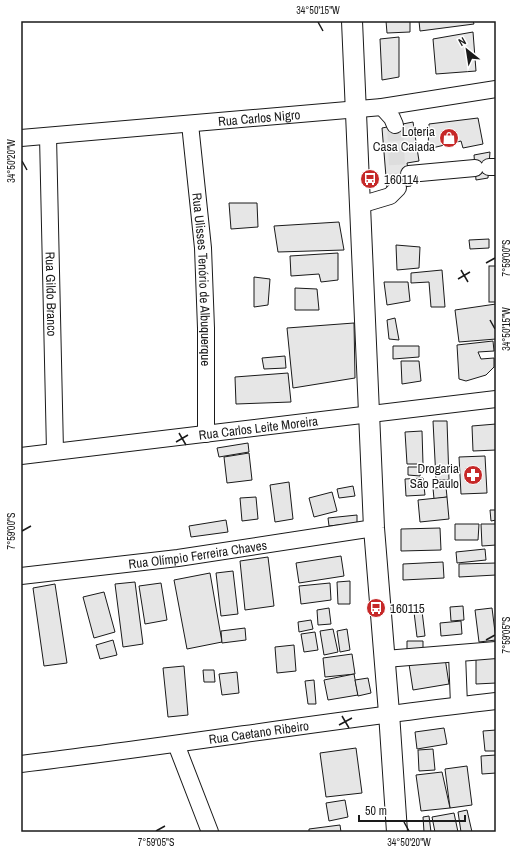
<svg xmlns="http://www.w3.org/2000/svg" width="517" height="853" viewBox="0 0 517 853" font-family="'Archivo Narrow',sans-serif">
<style>
.building{fill:#e6e6e6;stroke:#1a1a1a}
.lines{fill:none;stroke-linecap:round;stroke-linejoin:round}
.minor-tunnel{stroke:#ddd;stroke-width:16;stroke-dasharray:16 8;stroke-linecap:butt}
.minor-casing{stroke:#1a1a1a;stroke-width:18}
.major-casing{stroke:#1a1a1a;stroke-width:22}
.minor{stroke:#fff;stroke-width:16}
.major{stroke:#fff;stroke-width:20}
.ticks{fill:none;stroke:#1a1a1a;stroke-width:1.5}
.labels{text-anchor:middle;dominant-baseline:central;stroke-width:3;stroke-linejoin:round;paint-order:stroke}
.street-label{font-size:13px;fill:#1a1a1a;stroke:#fff}
.poi-label{font-size:13px;fill:#1a1a1a;stroke:#fff;text-anchor:end}
.neatline{fill:none;stroke:#1a1a1a;stroke-width:1.5}
.ticks-label{font-size:10px;text-anchor:middle;fill:#1a1a1a}
</style>
<rect width="100%" height="100%" fill="#fff"/>
<g class="building">
<polygon points="386,21 410,21 410,32 387,33"/>
<polygon points="419,21 473,21 474,24 420,31"/>
<polygon points="473,32 476,71 436,74 433,39"/>
<polygon points="399,37 399,77 382,80 380,39"/>
<polygon points="478,118 483,144 463,148 461,141 428,149 429,124"/>
<polygon points="413,122 419,161 407,163 411,186 387,189 382,128"/>
<polygon points="490,152 488,178 476,180 474,155"/>
<polygon points="229,203 257,203 258,227 231,229"/>
<polygon points="339,222 344,250 278,252 274,226"/>
<polygon points="489,239 489,248 470,249 469,240"/>
<polygon points="396,245 420,247 419,268 397,270"/>
<polygon points="338,253 338,280 321,282 319,274 291,276 290,256"/>
<rect x="489" y="266" width="7" height="36"/>
<polygon points="442,270 445,307 431,307 429,282 411,283 411,273"/>
<polygon points="254,277 270,279 268,305 254,307"/>
<polygon points="384,282 408,282 410,301 387,305"/>
<polygon points="295,288 317,289 319,310 295,310"/>
<polygon points="496,304 496,339 459,342 455,310"/>
<polygon points="395,318 399,340 389,339 387,320"/>
<polygon points="354,323 355,378 293,388 287,328"/>
<polygon points="493,341 494,351 478,352 481,359 494,358 494,367 486,375 466,381 459,379 457,345"/>
<polygon points="393,346 419,346 419,357 393,359"/>
<polygon points="285,356 286,368 264,369 262,358"/>
<polygon points="401,361 419,361 421,381 402,384"/>
<polygon points="288,373 291,402 236,404 235,377"/>
<polygon points="433,421 447,421 449,480 436,480"/>
<polygon points="496,424 496,450 473,451 472,426"/>
<polygon points="422,431 423,464 407,464 405,432"/>
<polygon points="248,443 249,452 219,457 217,448"/>
<polygon points="249,453 252,480 227,483 224,457"/>
<polygon points="485,456 487,493 461,494 459,457"/>
<polygon points="408,467 421,467 420,476 408,475"/>
<polygon points="423,478 425,495 406,496 405,479"/>
<polygon points="289,482 293,519 275,522 270,485"/>
<polygon points="353,486 355,496 339,498 337,489"/>
<polygon points="446,487 447,497 434,499 433,488"/>
<polygon points="332,492 337,511 314,517 309,498"/>
<polygon points="256,497 258,519 242,521 240,498"/>
<polygon points="447,497 449,519 420,522 418,500"/>
<polygon points="490,510 496,510 496,520 491,521"/>
<polygon points="357,515 357,523 329,526 328,518"/>
<polygon points="226,520 228,532 191,537 189,526"/>
<polygon points="455,524 479,524 478,540 455,540"/>
<polygon points="481,524 496,524 496,545 482,546"/>
<polygon points="440,528 441,550 401,551 401,529"/>
<polygon points="485,549 486,560 457,563 456,552"/>
<polygon points="341,556 344,576 299,583 296,563"/>
<polygon points="268,557 274,606 245,610 240,561"/>
<polygon points="443,562 444,578 403,580 403,564"/>
<polygon points="496,563 496,575 459,577 459,564"/>
<polygon points="233,571 238,614 221,616 216,573"/>
<polygon points="210,573 222,642 187,649 174,580"/>
<polygon points="350,581 350,604 338,604 337,582"/>
<polygon points="135,582 143,644 123,647 115,584"/>
<polygon points="161,583 167,620 145,624 139,586"/>
<polygon points="330,583 331,600 301,604 299,586"/>
<polygon points="55,584 67,663 44,666 33,588"/>
<polygon points="104,592 115,632 94,638 83,597"/>
<polygon points="463,606 464,620 451,621 450,607"/>
<polygon points="329,608 331,624 318,625 317,610"/>
<polygon points="492,608 496,640 479,642 475,610"/>
<polygon points="422,611 425,636 417,637 414,612"/>
<polygon points="311,620 313,629 299,632 298,622"/>
<polygon points="461,621 462,634 441,636 440,623"/>
<polygon points="245,628 246,640 222,643 221,631"/>
<polygon points="333,629 338,652 324,655 320,631"/>
<polygon points="347,629 350,650 340,652 337,631"/>
<polygon points="315,632 318,650 304,652 301,634"/>
<polygon points="113,640 117,655 100,659 96,645"/>
<polygon points="407,641 423,641 423,651 407,652"/>
<polygon points="294,645 296,671 277,673 275,647"/>
<polygon points="352,654 355,674 325,677 323,658"/>
<polygon points="476,656 496,656 496,683 476,684"/>
<polygon points="445,658 449,684 413,690 409,664"/>
<polygon points="184,666 188,715 168,717 163,668"/>
<polygon points="203,670 214,670 215,682 204,682"/>
<polygon points="237,672 239,693 222,695 219,674"/>
<polygon points="354,674 358,695 328,700 324,680"/>
<polygon points="368,678 371,693 358,696 355,680"/>
<polygon points="314,680 316,704 308,704 305,681"/>
<polygon points="444,728 447,744 417,749 415,732"/>
<polygon points="496,730 496,751 485,751 483,731"/>
<polygon points="356,748 362,793 326,797 320,753"/>
<polygon points="433,749 435,770 419,771 418,750"/>
<polygon points="496,755 496,773 482,774 481,756"/>
<polygon points="467,766 472,805 450,808 445,769"/>
<polygon points="442,772 450,808 421,811 416,775"/>
<polygon points="345,800 348,817 329,821 326,803"/>
<polygon points="467,810 472,832 461,832 458,812"/>
<polygon points="454,813 458,832 435,832 432,817"/>
<polygon points="429,816 431,832 424,832 423,817"/>
<polygon points="340,825 341,832 309,832 309,829"/>
</g>
<g class="lines">
<polyline class="minor-tunnel" points="395,125 398,188"/>
<defs>
<g id="minor">
<polyline points="382,107 392,118 395,125"/>
<path id="s1" d="M190 124 203 248 206 328V434"/>
<path id="s2" d="M48 136 55 451"/>
<path id="s3" d="M21 138 382 107 496 89"/>
<polyline points="489,167 496,167"/>
<polyline points="409,174 475,168"/>
<polyline points="360,205 390,196 398,188"/>
<path id="s4" d="M21 456 496 399"/>
<path id="s5" d="M21 576 178 558 374 528"/>
<polyline points="457,654 459,705"/>
<polyline points="385,659 496,650"/>
<polyline points="176,744 210,832"/>
<path id="s6" d="M21 764C180 745 337 719 496 701"/>
</g>
<polyline id="major" points="352,21 374,528 389,713 397,832"/>
</defs>
<use href="#minor" class="minor-casing"/>
<use href="#major" class="major-casing"/>
<use href="#minor" class="minor"/>
<use href="#major" class="major"/>
</g>
<path class="ticks" d="M318 22 323 31M22 161 27 170M486 263 495 258M461 270 468 282M458 279 470 272M490 320 495 329M179 433 186 445M176 442 188 435M22 531 31 526M486 640 495 635M342 716 349 728M339 725 352 718M404 822 409 831M156 831 165 826"/>
<defs>
<symbol id="shop-disc" viewBox="-11 -11 22 22"><circle r="9.5" fill="#c62828" stroke="#fff"/><path d="M-5-2.5h2.3a2.7 3.5 0 0 1 5.4 0H5L5.5 6h-11ZM-1.5-2.5h3a1.5 2.3 0 0 0-3 0Z" fill="#fff"/></symbol>
<symbol id="bus-disc" viewBox="-11 -11 22 22"><circle r="9.5" fill="#c62828" stroke="#fff"/><path d="M-5-6H5V4H4V6H2V4H-2V6H-4V4H-5ZM-3.5-4V0h7V-4ZM-3.5 1.2v1.5H-2V1.2ZM2 1.2v1.5H3.5V1.2Z" fill="#fff"/></symbol>
<symbol id="pharmacy-disc" viewBox="-11 -11 22 22"><circle r="9.5" fill="#c62828" stroke="#fff"/><path d="M-2-6h4v4h4v4h-4v4h-4v-4h-4v-4h4Z" fill="#fff"/></symbol>
</defs>
<g fill-rule="evenodd">
<use href="#shop-disc" x="438" y="127" width="22" height="22"/>
<use href="#bus-disc" x="359" y="168" width="22" height="22"/>
<use href="#pharmacy-disc" x="462" y="464" width="22" height="22"/>
<use href="#bus-disc" x="365" y="597" width="22" height="22"/>
</g>
<g class="labels">
<g class="street-label">
<text stroke="none"><textPath href="#s3" startOffset="239">Rua Carlos Nigro</textPath></text>
<text stroke="none"><textPath href="#s1" startOffset="156">Rua Ulisses Tenório de Albuquerque</textPath></text>
<text stroke="none"><textPath href="#s2" startOffset="158">Rua Gildo Branco</textPath></text>
<text stroke="none"><textPath href="#s4" startOffset="239">Rua Carlos Leite Moreira</textPath></text>
<text stroke="none"><textPath href="#s5" startOffset="178">Rua Olímpio Ferreira Chaves</textPath></text>
<text stroke="none"><textPath href="#s6" startOffset="240">Rua Caetano Ribeiro</textPath></text>
</g>
<g class="poi-label">
<text x="435" y="131">Loteria<tspan x="435" dy="15">Casa Caiada</tspan></text>
<text x="384" y="179" text-anchor="start">160114</text>
<text x="459" y="468">Drogaria<tspan x="459" dy="15">São Paulo</tspan></text>
<text x="390" y="608" text-anchor="start">160115</text>
</g>
</g>
<rect width="517" height="853" fill="none" stroke="#ffffff" stroke-width="44"/>
<g transform="translate(467 50) rotate(330)" stroke="#ffffff" stroke-width="3" paint-order="stroke">
<path d="M0-3L7 15L0 10L-7 15Z" fill="#1a1a1a"/>
<text y="-6" font-size="11" font-weight="bold" text-anchor="middle" fill="#1a1a1a">N</text>
</g>
<path d="M359 815v6h106v-6" fill="none" stroke="#1a1a1a" stroke-width="2"/>
<text x="365" y="815" font-size="12" fill="#1a1a1a" stroke="#ffffff" stroke-width="3" paint-order="stroke">50 m</text>
<rect x="22" y="22" width="473" height="809" class="neatline"/>
<g class="ticks-label">
<text x="318" y="14">34°50'15"W</text>
<text transform="translate(11 161) rotate(-90)" y="4">34°50'20"W</text>
<text transform="translate(506 258) rotate(-90)" y="4">7°59'00"S</text>
<text transform="translate(506 329) rotate(-90)" y="4">34°50'15"W</text>
<text transform="translate(11 531) rotate(-90)" y="4">7°59'00"S</text>
<text transform="translate(506 635) rotate(-90)" y="4">7°59'05"S</text>
<text x="156" y="846">7°59'05"S</text>
<text x="409" y="846">34°50'20"W</text>
</g>
</svg>
